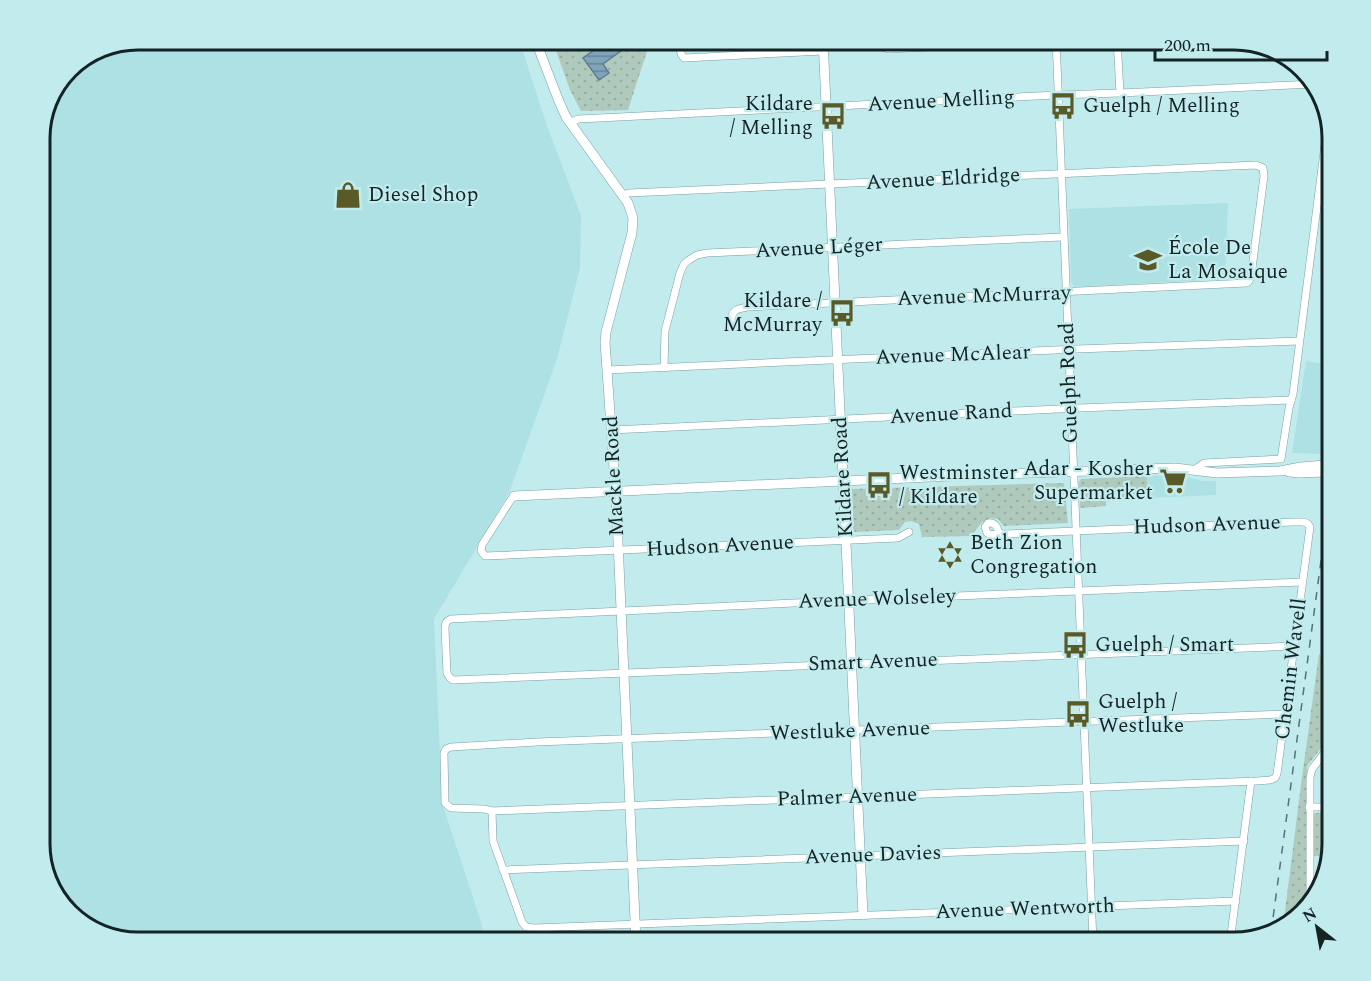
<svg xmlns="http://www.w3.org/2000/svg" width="1371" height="981" viewBox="0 0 1371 981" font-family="Spectral,serif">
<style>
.built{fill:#aee1e3}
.grass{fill:url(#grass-dots)}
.water{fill:url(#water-rules);stroke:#5f7d8e;stroke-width:1.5}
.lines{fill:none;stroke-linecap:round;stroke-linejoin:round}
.street-casing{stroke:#79a0a1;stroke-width:8}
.secondary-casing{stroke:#79a0a1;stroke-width:10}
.street{stroke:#fff;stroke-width:7}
.secondary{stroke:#fff;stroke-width:9}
.rail{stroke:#587173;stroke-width:1.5;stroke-dasharray:8 8;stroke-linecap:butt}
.labels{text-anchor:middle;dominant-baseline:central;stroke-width:4.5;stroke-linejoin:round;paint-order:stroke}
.street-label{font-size:21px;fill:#142324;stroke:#c2ebed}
.poi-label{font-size:21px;fill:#142324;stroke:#c2ebed;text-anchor:start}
.rim{fill:none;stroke:#142324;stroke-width:3}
</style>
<defs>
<pattern id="grass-dots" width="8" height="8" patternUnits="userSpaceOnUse" patternTransform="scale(1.5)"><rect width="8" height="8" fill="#afcabd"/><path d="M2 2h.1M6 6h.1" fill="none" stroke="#96ada2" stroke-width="1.8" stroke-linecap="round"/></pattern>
<pattern id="water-rules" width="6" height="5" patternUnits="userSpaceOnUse" patternTransform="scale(1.5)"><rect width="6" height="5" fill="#7fa4bb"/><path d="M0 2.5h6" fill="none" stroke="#678598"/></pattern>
</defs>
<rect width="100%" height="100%" fill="#c2ebed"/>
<g class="built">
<polygon points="138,39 519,39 546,123 581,216 580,268 557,359 509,493 434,619 442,803 480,919 486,942 137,942 78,922 52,892 39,849 39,131 72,64"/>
<polygon points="1228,203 1225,279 1074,287 1071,282 1069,209"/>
<polygon points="1306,361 1332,365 1332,384 1324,454 1292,453"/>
<polygon points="1181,475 1203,481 1216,481 1216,495 1148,498 1147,476"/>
</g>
<g class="grass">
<polygon points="552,39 651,39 628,110 581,111 570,90"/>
<polygon points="1147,476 1148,496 1106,498 1106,506 1080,508 1079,482 1081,479"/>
<polygon points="1064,483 1068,523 1004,526 998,519 991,518 982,522 971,536 922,537 919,524 911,521 905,522 899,530 853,532 852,489"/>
<path d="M1319 654H1320C1320 661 1325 666 1332 666V734L1307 766 1306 908 1283 927 1302 777Z"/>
<polygon points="1332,812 1332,844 1328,856 1312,856 1313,814 1316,813"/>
</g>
<polygon class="water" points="610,39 624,39 629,45 603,64 609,73 599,80 583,58"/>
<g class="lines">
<defs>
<g id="street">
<path d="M683 39C681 46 678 52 684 58L823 51"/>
<polyline points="880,39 883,47 888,49 1056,41"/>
<polyline points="1056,39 1093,942"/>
<polyline points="1117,39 1120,93"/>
<polyline points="570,123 578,119 599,118 1057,95 1120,93 1314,84"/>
<path d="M622 195 629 193 1256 165 1263 168 1264 176 1251 276 1249 281 1247 283 748 307C735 309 732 310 730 324"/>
<polyline points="664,368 665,331 680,273 684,264 689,260 697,255 707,253 1063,237"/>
<polyline points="607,370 1077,349 1299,341"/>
<polyline points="611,430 1079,408 1291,400"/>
<polyline points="1194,470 1204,463 1281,459 1289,408 1293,394 1328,121"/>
<polyline points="514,496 510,501 482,545 481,551 485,556 898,538 909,532"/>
<path d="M999 532C997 527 995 522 988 523L985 527 987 533C993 537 996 532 1004 534L1292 522H1304L1308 524 1310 527 1277 774 1275 778 1270 780 1257 781 492 811 484 809 451 808 445 803 444 753 446 749 451 747 537 742 1285 714"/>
<path d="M1294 646 453 680 450 678 447 673 445 629C445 623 446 621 451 619L858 600 1302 582"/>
<polyline points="1330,656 1332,654"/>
<polyline points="1309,807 1332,807"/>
<polyline points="492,811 493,841 522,922 526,927 534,928 1236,901"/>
<polyline points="503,870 1244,841"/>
<polyline points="1310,905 1310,777 1312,769 1332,743"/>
<polyline points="1230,942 1251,781"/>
</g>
<g id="secondary">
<polyline points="535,39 558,99 566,117 628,203 633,218 632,233 606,332 605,342 616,497 636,942"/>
<polyline points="823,39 863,915"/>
<polyline points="1289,472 1300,473 1324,472"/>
<polyline points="514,496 974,475 1175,468 1217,473 1280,471 1301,467 1325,465"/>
</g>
</defs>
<use href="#street" class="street-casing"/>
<use href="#secondary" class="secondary-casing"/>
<use href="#street" class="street"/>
<use href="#secondary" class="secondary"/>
<polyline class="rail" points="1271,933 1332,479"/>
</g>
<defs>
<symbol id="bus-bare" viewBox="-9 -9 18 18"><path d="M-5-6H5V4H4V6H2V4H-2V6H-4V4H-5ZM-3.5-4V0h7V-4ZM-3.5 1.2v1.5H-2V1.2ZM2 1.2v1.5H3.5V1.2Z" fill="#595a27" stroke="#c2ebed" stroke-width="2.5" paint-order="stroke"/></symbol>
<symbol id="shop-bare" viewBox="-9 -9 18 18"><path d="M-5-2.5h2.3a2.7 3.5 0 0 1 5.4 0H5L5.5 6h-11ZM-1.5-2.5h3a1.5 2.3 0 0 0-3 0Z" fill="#595a27" stroke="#c2ebed" stroke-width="2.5" paint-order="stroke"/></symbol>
<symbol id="school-bare" viewBox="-9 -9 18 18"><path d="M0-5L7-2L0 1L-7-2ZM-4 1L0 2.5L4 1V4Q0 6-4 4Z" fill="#595a27" stroke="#c2ebed" stroke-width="2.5" paint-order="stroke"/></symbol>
<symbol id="supermarket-bare" viewBox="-9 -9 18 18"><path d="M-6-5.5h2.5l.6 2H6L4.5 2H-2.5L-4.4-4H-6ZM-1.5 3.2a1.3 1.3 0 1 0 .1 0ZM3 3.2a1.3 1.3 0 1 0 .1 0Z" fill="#595a27" stroke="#c2ebed" stroke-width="2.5" paint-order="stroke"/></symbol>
<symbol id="synagogue-bare" viewBox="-9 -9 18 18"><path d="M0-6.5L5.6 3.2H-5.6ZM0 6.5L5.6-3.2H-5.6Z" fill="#595a27" stroke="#c2ebed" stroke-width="2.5" paint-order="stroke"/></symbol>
</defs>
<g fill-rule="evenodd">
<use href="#bus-bare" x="1044" y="87" width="38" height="38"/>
<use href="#bus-bare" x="814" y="97" width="38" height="38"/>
<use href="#shop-bare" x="329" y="176" width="38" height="38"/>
<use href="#school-bare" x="1129" y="241" width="38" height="38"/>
<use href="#bus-bare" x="823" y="294" width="38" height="38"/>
<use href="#supermarket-bare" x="1154" y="462" width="38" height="38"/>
<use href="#bus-bare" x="860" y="466" width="38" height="38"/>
<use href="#synagogue-bare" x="931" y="536" width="38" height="38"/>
<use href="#bus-bare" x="1056" y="626" width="38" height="38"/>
<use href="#bus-bare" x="1059" y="695" width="38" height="38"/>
</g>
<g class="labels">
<g class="street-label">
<text transform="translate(941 101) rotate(-3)">Avenue Melling</text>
<text transform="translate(943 179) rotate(-3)">Avenue Eldridge</text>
<text transform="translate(819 248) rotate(-3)">Avenue Léger</text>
<text transform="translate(984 296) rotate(-2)">Avenue McMurray</text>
<text transform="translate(953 355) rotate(-2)">Avenue McAlear</text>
<text transform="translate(1069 383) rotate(-92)">Guelph Road</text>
<text transform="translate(951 414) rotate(-3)">Avenue Rand</text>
<text transform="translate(614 476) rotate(-93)">Mackle Road</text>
<text transform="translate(843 477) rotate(-93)">Kildare Road</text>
<text transform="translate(1207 525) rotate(-2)">Hudson Avenue</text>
<text transform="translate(720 546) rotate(-3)">Hudson Avenue</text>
<text transform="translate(877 599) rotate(-2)">Avenue Wolseley</text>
<text transform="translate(873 662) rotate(-2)">Smart Avenue</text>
<text transform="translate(1291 669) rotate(-83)">Chemin Wavell</text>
<text transform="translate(850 731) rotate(-2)">Westluke Avenue</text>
<text transform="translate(847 797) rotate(-2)">Palmer Avenue</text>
<text transform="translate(873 855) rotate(-2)">Avenue Davies</text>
<text transform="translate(1025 909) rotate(-2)">Avenue Wentworth</text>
</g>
<g class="poi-label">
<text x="813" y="104" text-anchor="end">Kildare<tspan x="813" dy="24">/ Melling</tspan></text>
<text x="1083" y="106">Guelph / Melling</text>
<text x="368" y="195">Diesel Shop</text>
<text x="1168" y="248">École De<tspan x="1168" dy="24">La Mosaique</tspan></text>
<text x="822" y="301" text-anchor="end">Kildare /<tspan x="822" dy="24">McMurray</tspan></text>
<text x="1153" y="469" text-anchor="end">Adar - Kosher<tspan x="1153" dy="24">Supermarket</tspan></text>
<text x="899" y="473">Westminster<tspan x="899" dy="24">/ Kildare</tspan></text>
<text x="970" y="543">Beth Zion<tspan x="970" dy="24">Congregation</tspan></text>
<text x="1095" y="645">Guelph / Smart</text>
<text x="1098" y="702">Guelph /<tspan x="1098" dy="24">Westluke</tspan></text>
</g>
</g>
<path d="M0 0H1371V981H0ZM138 50H1234A88 88 0 0 1 1322 138V844A88 88 0 0 1 1234 932H138A88 88 0 0 1 50 844V138A88 88 0 0 1 138 50Z" fill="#c2ebed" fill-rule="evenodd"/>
<path class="rim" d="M138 50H1234A88 88 0 0 1 1322 138V844A88 88 0 0 1 1234 932H138A88 88 0 0 1 50 844V138A88 88 0 0 1 138 50Z"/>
<g transform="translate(1317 927) rotate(329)" stroke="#c2ebed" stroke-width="4.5" paint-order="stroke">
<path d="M0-4.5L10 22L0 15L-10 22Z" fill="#142324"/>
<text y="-9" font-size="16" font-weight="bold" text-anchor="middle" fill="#142324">N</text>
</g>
<path d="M1155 51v9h172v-9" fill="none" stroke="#142324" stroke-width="3"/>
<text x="1164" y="51" font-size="18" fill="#142324" stroke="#c2ebed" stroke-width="4.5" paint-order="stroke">200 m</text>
</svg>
